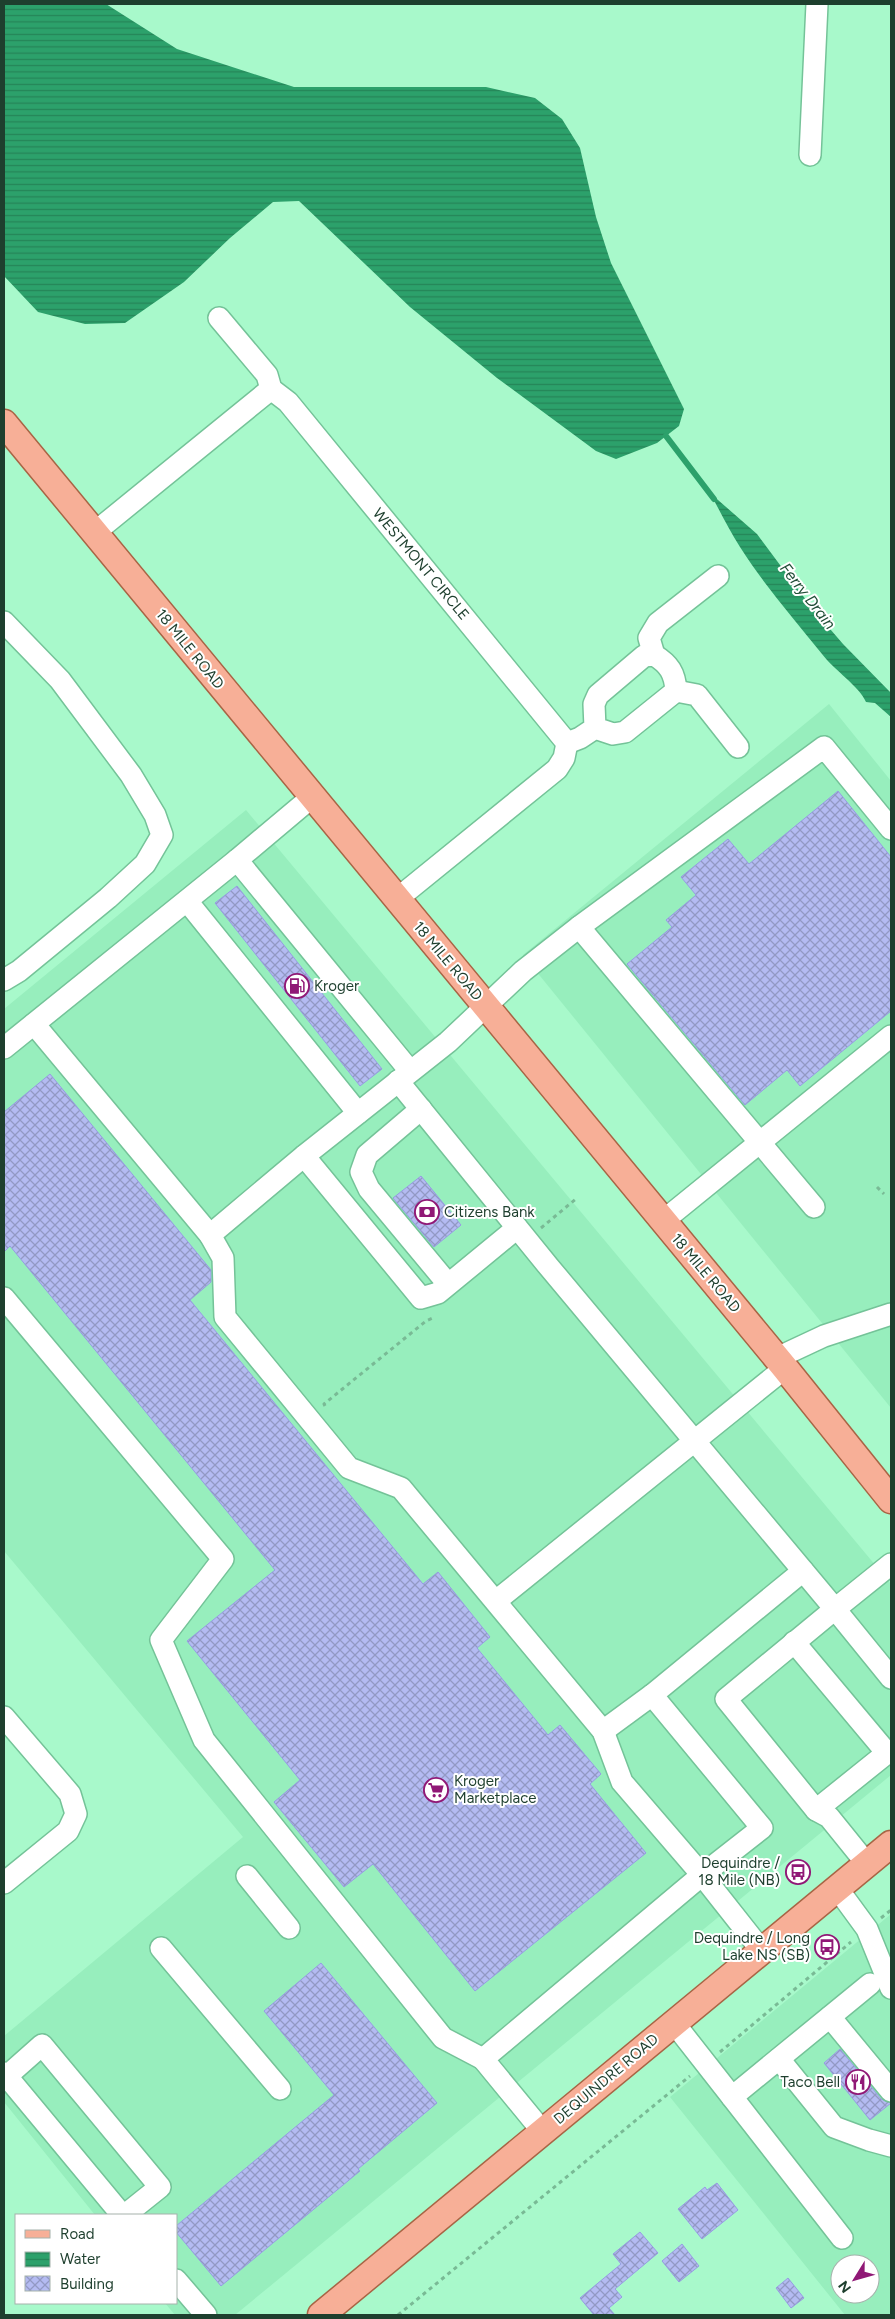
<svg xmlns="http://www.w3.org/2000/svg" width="895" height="2319" viewBox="0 0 895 2319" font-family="Figtree,sans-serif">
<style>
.built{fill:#97eebd;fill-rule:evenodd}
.water{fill:url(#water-rules)}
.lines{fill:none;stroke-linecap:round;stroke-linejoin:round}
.stream{stroke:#2ca16b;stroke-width:6}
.building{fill:url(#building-cross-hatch);stroke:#969de2}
.minor-casing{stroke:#74c398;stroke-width:24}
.major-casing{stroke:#a86545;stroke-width:29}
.path{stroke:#79ba95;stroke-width:3;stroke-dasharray:4 4;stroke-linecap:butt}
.minor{stroke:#fff;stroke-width:21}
.major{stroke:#f7af97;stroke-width:26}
.labels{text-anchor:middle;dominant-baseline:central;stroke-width:4;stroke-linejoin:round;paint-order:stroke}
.street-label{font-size:15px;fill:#1e3f2e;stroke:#fff}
.poi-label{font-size:15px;fill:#1e3f2e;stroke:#fff;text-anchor:start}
.water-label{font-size:16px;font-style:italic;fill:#214e37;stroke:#fff}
</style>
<defs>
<pattern id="water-rules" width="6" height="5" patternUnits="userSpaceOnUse" patternTransform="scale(1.25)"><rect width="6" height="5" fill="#2ca16b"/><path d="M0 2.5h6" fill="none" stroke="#258558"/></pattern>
<pattern id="building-cross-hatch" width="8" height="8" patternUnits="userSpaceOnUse" patternTransform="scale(1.25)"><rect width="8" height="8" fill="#b4bbf2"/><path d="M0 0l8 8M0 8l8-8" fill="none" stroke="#9299c4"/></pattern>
</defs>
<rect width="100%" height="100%" fill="#a8f9cb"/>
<g class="built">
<polygon points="829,704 891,781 891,1408 523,955"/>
<polygon points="246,810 891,1584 891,1775 235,2315 175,2315 165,2303 176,2303 176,2215 95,2215 4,2102 4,2036 243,1837 4,1551 4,1009"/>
<path d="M891 1914V2315H845L670 2097ZM840 2264H870V2294H840Z"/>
</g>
<g class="water">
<polygon points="4,4 106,4 177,49 294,87 486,87 535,98 562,119 580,148 596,217 611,263 684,409 679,426 657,443 616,459 596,451 497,378 410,307 299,201 273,202 230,238 184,282 125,323 85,324 38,312 4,276"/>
<path d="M710 493 757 534 812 608 843 644 891 693V717L875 703 866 702C860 687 833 669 822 654 794 619 764 585 740 547 729 530 720 511 710 493Z"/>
</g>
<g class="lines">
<polyline class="stream" points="666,436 714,499"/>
</g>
<g class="building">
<polygon points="838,791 891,857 891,1011 800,1086 787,1070 745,1105 627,964 672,927 666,920 696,895 681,877 728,839 749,864"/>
<polygon points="237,886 382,1069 360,1086 215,903"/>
<polygon points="50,1074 211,1270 211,1282 190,1300 423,1584 438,1572 490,1637 477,1648 548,1735 560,1725 601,1774 590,1784 646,1853 475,1991 373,1864 344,1887 274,1802 300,1780 187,1641 275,1570 10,1246 4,1252 4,1112"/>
<polygon points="421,1176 461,1225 434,1247 393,1198"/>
<polygon points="321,1963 437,2103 358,2169 360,2171 221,2286 176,2232 176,2226 334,2095 264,2011"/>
<polygon points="840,2049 881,2099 891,2103 870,2120 824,2063"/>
<polygon points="717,2183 738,2210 702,2239 678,2209 705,2187 707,2190"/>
<polygon points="640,2232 658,2253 615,2289 622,2297 609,2308 615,2315 594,2315 580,2298 621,2264 613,2254"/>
<polygon points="682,2244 699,2266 679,2282 662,2261"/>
<polygon points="788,2278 804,2298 791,2308 776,2288"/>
</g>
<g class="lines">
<defs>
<g id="minor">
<polyline points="810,155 817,4"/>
<polyline points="219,318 267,375 271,389 288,402 567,743 564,758 557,769 397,899"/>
<polyline points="94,533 271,389"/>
<polyline points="4,622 60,680 131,775 155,815 162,835 145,864 108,898 19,971 4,980"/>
<polyline points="654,655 649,638 658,623 718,576"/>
<polyline points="676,691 697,695 738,747"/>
<path d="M567 743 580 738 595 728 613 734 625 732 676 691C675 673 669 664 654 655L644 656 598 695 594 704 595 728"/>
<polyline points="312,797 237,860 410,1071"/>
<polyline points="187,901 358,1113"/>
<polyline points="579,927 814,1207"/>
<polyline points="34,1024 210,1235"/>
<polyline points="4,1048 237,860"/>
<polyline points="398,1081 549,1267 835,1609 891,1564"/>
<polyline points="421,1109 367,1155 361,1172 369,1189 448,1284"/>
<polyline points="304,1156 421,1298 438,1293 517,1228"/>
<polyline points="663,1221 891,1036"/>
<polyline points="4,1298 223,1559 161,1640 204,1740 443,2038 483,2059"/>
<polyline points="777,1358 824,1336 891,1314"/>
<polyline points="496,1601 785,1368"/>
<polyline points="794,1642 887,1753 816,1810"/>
<polyline points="4,1717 70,1794 76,1814 68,1831 4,1883"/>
<polyline points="603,1731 652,1695"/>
<polyline points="867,1864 829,1817 816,1810 726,1699 835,1609 891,1678"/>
<polyline points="247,1876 289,1928"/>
<polyline points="837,1888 867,1929 891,1988"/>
<polyline points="161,1948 280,2089"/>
<polyline points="762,1951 702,1875 622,1782 603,1731 401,1488 349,1468 225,1317 223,1258 210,1235 304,1156 448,1042 523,971 579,927 824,747 891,829"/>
<polyline points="830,2017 891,2091"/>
<polyline points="674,2023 732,2097 870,1984"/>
<polyline points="779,2059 834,2127 869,2140 891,2146"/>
<polyline points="4,2073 122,2215"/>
<polyline points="7,2076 42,2045 160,2187 125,2215"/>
<polyline points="732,2097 842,2238"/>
<polyline points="543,2132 483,2059 702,1875 762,1828 652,1695 803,1571"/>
<polyline points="176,2280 206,2315"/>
</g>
<g id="major">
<polyline points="4,423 785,1368 891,1500"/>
<polyline points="321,2315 891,1844"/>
</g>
</defs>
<use href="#minor" class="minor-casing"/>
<use href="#major" class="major-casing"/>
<g class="path">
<polyline points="877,1187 884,1194"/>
<polyline points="541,1228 577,1198"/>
<polyline points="325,1406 324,1404 426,1321 435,1317"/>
<polyline points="881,1918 891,1910"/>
<polyline points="720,2052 851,1942"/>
<polyline points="398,2315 690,2076"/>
</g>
<use href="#minor" class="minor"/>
<use href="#major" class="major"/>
</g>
<defs>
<symbol id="fuel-ring" viewBox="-11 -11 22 22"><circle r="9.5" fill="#fff" stroke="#901876" stroke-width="1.5"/><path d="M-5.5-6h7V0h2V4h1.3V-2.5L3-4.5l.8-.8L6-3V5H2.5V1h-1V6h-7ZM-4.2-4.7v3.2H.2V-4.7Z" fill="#901876"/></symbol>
<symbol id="bank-ring" viewBox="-11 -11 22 22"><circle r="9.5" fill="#fff" stroke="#901876" stroke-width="1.5"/><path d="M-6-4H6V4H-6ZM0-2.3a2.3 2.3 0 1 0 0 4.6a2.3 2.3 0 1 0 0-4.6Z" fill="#901876"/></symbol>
<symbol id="supermarket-ring" viewBox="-11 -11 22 22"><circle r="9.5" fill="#fff" stroke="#901876" stroke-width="1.5"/><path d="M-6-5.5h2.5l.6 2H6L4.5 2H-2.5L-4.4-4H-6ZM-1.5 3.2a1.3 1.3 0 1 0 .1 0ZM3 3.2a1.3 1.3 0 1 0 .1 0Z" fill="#901876"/></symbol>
<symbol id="bus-ring" viewBox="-11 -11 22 22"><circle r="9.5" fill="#fff" stroke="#901876" stroke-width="1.5"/><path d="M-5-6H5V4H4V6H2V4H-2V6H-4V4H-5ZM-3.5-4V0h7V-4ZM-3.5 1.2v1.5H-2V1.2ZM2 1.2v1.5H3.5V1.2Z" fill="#901876"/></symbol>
<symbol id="restaurant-ring" viewBox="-11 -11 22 22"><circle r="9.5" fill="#fff" stroke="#901876" stroke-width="1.5"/><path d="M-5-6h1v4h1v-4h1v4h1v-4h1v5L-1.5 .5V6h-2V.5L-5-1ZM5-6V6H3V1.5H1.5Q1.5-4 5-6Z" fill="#901876"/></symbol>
</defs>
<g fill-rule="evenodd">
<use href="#fuel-ring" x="283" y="972" width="28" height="28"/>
<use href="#bank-ring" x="413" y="1198" width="28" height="28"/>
<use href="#supermarket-ring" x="422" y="1776" width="28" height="28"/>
<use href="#bus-ring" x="784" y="1858" width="28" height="28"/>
<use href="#bus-ring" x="813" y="1933" width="28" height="28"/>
<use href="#restaurant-ring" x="844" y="2068" width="28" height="28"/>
</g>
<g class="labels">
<g class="street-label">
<text transform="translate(421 564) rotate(50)">WESTMONT CIRCLE</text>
<text transform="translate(190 649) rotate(51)">18 MILE ROAD</text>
<text transform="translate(448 961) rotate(50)">18 MILE ROAD</text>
<text transform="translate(706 1273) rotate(50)">18 MILE ROAD</text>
<text transform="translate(606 2079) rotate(-40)">DEQUINDRE ROAD</text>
</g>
<g class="poi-label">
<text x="314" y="986">Kroger</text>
<text x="444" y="1212">Citizens Bank</text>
<text x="454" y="1781">Kroger<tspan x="454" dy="17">Marketplace</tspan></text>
<text x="780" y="1863" text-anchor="end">Dequindre /<tspan x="780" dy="17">18 Mile (NB)</tspan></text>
<text x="810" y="1938" text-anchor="end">Dequindre / Long<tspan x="810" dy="17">Lake NS (SB)</tspan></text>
<text x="840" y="2082" text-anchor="end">Taco Bell</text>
</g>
<g class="water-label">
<text transform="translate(808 596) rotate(52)">Ferry Drain</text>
</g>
</g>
<rect width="895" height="2319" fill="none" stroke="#1e3f2e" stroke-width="10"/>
<rect x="15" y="2214" width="162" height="90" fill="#ffffff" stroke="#a5b2ab"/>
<rect x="25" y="2230" width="25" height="8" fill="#f7af97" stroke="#a5b2ab"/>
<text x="60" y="2239" font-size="15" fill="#1e3f2e">Road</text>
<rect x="25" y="2252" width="25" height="15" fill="url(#water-rules)" stroke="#a5b2ab"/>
<text x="60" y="2264" font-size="15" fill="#1e3f2e">Water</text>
<rect x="25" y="2276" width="25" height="15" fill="url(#building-cross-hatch)" stroke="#a5b2ab"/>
<text x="60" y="2289" font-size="15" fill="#1e3f2e">Building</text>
<g transform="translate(855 2279) rotate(233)"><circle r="24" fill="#ffffff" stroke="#a5b2ab"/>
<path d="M0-4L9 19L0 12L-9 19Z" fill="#901876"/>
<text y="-8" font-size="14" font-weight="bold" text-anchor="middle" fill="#1e3f2e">N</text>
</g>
</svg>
